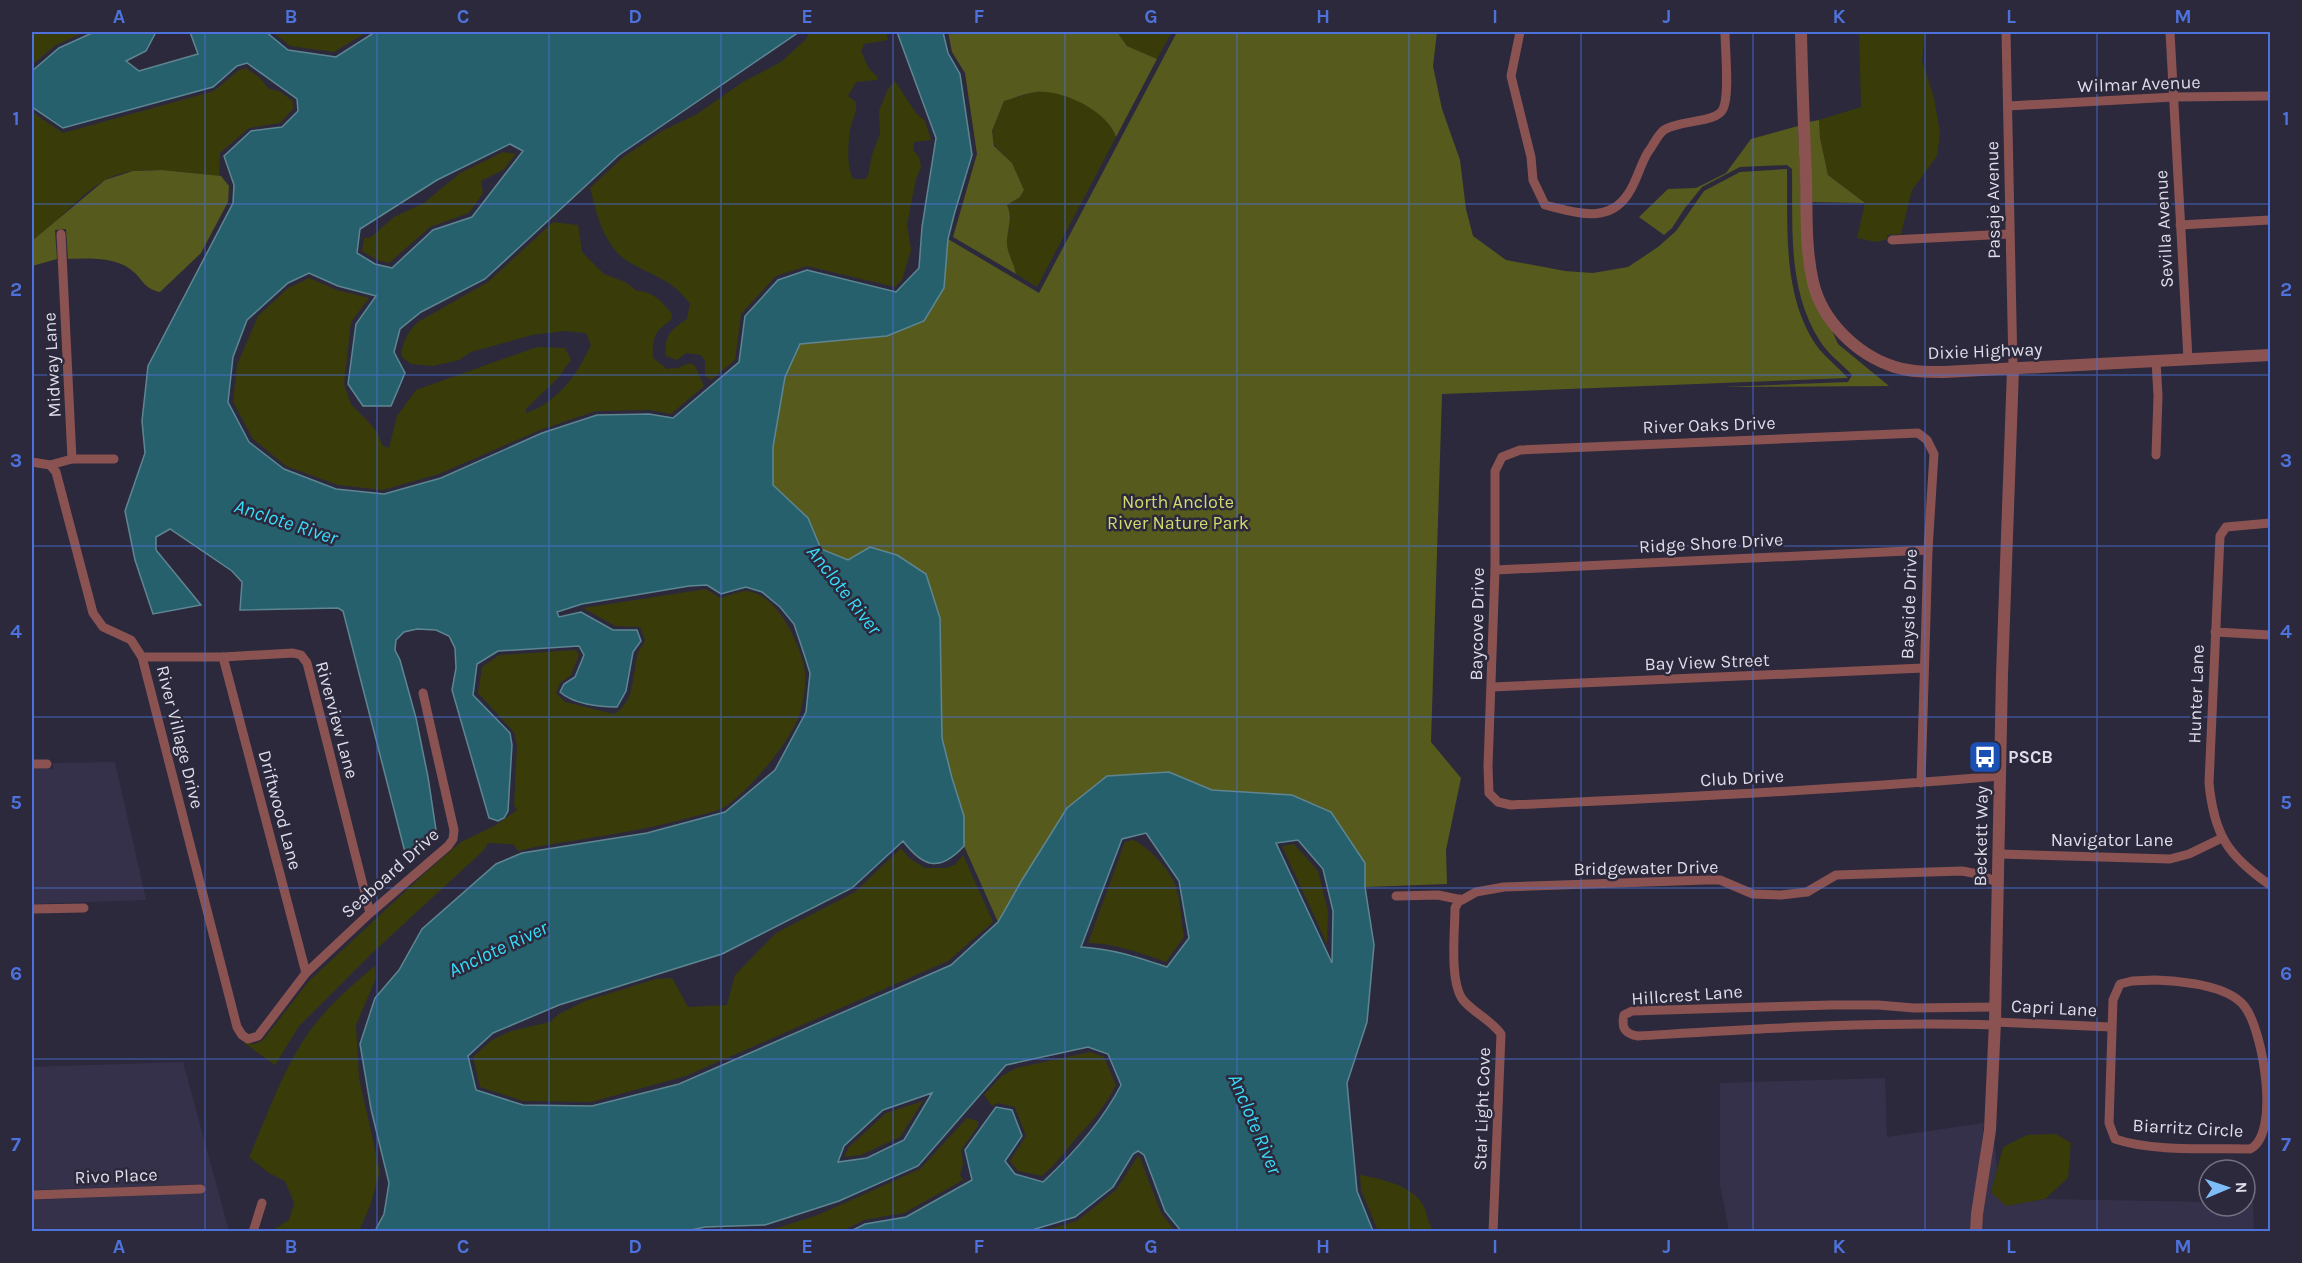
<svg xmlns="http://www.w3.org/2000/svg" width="2302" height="1263" viewBox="0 0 2302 1263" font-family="Karla,sans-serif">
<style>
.built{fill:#35314a}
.green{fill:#393c09}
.forest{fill:#565a1d}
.water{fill:#27606d;stroke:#5e8692;stroke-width:1.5;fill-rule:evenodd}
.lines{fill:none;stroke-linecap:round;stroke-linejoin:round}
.minor{stroke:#8a5352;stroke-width:9}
.tertiary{stroke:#8a5352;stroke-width:12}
.grid{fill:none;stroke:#4d72dc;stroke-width:1.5;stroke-opacity:0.55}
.labels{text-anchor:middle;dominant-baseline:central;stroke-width:5;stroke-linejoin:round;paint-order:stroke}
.street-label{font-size:18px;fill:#deddea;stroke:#2c293c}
.park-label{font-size:18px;fill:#d2da6d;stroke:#2c293c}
.poi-label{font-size:18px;font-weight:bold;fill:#deddea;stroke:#2c293c;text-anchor:start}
.water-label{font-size:20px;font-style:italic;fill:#37dcfa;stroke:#2c293c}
.neatline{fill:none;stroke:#4d72dc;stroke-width:2}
.grid-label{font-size:20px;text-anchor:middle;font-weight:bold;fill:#4d72dc}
</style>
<rect width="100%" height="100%" fill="#2c293c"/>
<g class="built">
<polygon points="115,762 146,900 32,904 32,769 53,769 53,763"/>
<polygon points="183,1062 229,1231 32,1231 32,1200 206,1193 206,1184 32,1190 32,1067"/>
<polygon points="1885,1078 1887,1137 1984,1123 1971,1231 1729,1231 1720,1185 1720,1083"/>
<polygon points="1994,1138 1997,1169 1991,1192 2006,1206 2045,1199 2209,1202 2209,1206 2245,1206 2245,1202 2253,1203 2254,1231 1982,1232 1982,1214"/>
</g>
<g class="green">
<polygon points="32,32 85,32 56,45 32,65"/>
<polygon points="273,32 367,32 334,52 290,46"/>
<path d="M810 32H886L888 40 864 44 861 51 869 69 877 76V80L856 82 848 96 856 102C857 112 854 116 851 125 848 140 846 165 853 179H865L868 176 872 155 880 134 879 111 888 89 895 81 916 113 925 121 931 140 914 142 913 150 919 157 921 167 916 179 907 225 911 250 902 280 895 287 807 266 776 276 741 314 735 360 711 380 705 376V361L701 355 686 353 677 360 666 356C664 336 670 330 687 319L690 303C684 297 678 289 670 284 653 272 627 266 614 249 599 229 596 210 590 188L622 158 662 131 697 114 743 82 781 62 805 40Z"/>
<polygon points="1117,32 1172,32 1157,59 1127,46"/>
<polygon points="1859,32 1925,32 1922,61 1934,98 1940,133 1937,156 1912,190 1901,234 1887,235 1887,239 1877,242 1857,238 1865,203 1828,175 1820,138 1819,120 1861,107"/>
<path d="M246 68 259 77 269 89 279 91 293 101V109L280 123 249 128 220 153 219 176C184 173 135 162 103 181 77 197 57 224 32 241V112L63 133 214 91 239 70Z"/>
<path d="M1034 92C1040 92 1047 91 1053 92 1076 96 1109 115 1116 137L1037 287 1016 274C1014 263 1006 251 1007 240 1008 227 1014 217 1007 205L1020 197 1024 190 1012 163 995 146 992 132 1004 101Z"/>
<polygon points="503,152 516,154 503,170 481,181 483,193 469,213 430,227 389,263 377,260 362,251 364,238 371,237 394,217 424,203 460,173"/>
<path d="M553 222 578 225 582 252 604 274 625 282 637 291C651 290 664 303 672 314L671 320C655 331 652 338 653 358L667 369 677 368 690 363 695 366 704 386 671 414 649 410 596 411 540 430 439 474 383 490 338 485 286 466 253 439 233 402 237 365 258 316 288 288 309 278 337 290 369 298 351 322 344 384 351 404 376 430 383 446 389 448 397 416 416 390 537 347 565 348 571 360 558 378 526 409V413C558 402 577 375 591 345L586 333 565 331 532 335 471 352 459 360 433 366 411 364 402 357C400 345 409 330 418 322L488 282Z"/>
<path d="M706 589 720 598C728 596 739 591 747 591 778 594 801 646 805 672 806 683 804 698 801 709 796 736 747 794 723 808 713 813 698 815 688 818 637 832 586 838 535 847L519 851 513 844 488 843 484 850 370 955 299 1026 275 1065 243 1042 255 1044 263 1040 309 981 424 874 461 842 496 825 517 810 514 805 517 745 514 732 478 693 482 667 499 655 576 650 579 655 571 675 560 683 556 693 565 702 614 714C635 701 632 679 637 657 638 650 643 646 645 640L640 627 615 626 583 608Z"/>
<path d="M1133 840C1148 846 1170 870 1175 885 1181 901 1181 921 1184 937L1166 962C1140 953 1115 943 1088 943L1125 842Z"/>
<polygon points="1294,844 1318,871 1328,911 1327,944 1282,846"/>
<polygon points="901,848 909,858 925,868 945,868 955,865 963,855 993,922 948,961 686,1076 591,1102 523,1101 480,1087 473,1057 492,1040 511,1031 550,1022 559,1014 585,1001 656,979 672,978 688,1007 727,1005 735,975 776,933 855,892"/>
<path d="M375 966 376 978 356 1025 359 1078 380 1172 370 1206 359 1231H271L289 1220 294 1203 285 1181 269 1173 249 1157C268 1114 284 1066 312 1028 329 1005 353 984 375 966Z"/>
<path d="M1090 1052 1104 1057 1116 1085C1105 1106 1096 1117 1080 1134 1067 1148 1057 1163 1042 1176L1018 1171 1010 1161 1026 1136 1015 1107 997 1103 992 1106 984 1095 1002 1076 1016 1068Z"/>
<polygon points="923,1101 900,1137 861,1155 844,1157 848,1148 886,1113"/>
<polygon points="967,1118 978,1121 978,1126 961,1150 963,1163 960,1175 963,1180 904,1213 864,1220 842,1231 753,1231 774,1229 818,1215 920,1169"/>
<polygon points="2056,1134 2071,1143 2068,1178 2045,1199 2006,1206 1991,1192 2003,1147 2027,1135"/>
<polygon points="1138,1156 1140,1158 1161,1213 1175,1231 1043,1231 1077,1221 1116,1190"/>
<path d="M1360 1175C1381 1179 1412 1185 1423 1205 1428 1214 1427 1223 1434 1231H1378L1361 1190Z"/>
</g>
<g class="forest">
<path d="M948 32H1117L1127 46 1157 59 1116 137C1108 111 1062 89 1036 92 1026 93 1014 98 1004 101L992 131 994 146 1012 163 1024 190 1020 197 1007 205C1013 217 1008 227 1007 240 1006 251 1014 263 1016 274L953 237 977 154 965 73 952 52Z"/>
<path d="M1177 32H1437L1433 66 1442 109 1460 160 1466 209 1473 236 1506 260 1565 271 1593 273 1628 267 1658 247 1676 231 1704 191 1740 172 1787 169C1788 228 1782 294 1816 345 1824 356 1838 367 1848 378L1442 394 1431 742 1461 778 1446 850 1447 884 1365 887V862L1240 793 1212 790 1169 772 1107 776 1067 808 1022 880 998 922 964 846V816L952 778 942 738 940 618 848 560 821 549 808 518 773 485V447L785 377 800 344 887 336 924 321 944 288 948 239 1039 293Z"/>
<polygon points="1819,120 1820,138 1828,175 1865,203 1812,202 1809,122"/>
<path d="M1798 126 1803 244 1831 328 1838 344 1889 386 1722 387 1848 382 1852 375C1842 364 1827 353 1820 341 1787 290 1793 227 1792 169L1787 165 1740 167 1702 187 1685 208 1672 228 1664 235 1639 217 1668 189 1696 188 1726 173 1751 139Z"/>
<path d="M162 170 221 176 229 186 228 202 201 253 160 292C142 288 143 278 130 269 115 257 86 258 68 259L66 229 55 230 57 259 32 266V241L105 180 133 171Z"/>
</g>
<path class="water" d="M94 32H156L146 51 126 61 139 71 198 54 190 32H266L288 50 336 57 375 32H799L619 155 485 279 421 312 400 329 394 352 405 373 391 406H363L348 384 356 324 376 296 338 286 309 273 288 283 247 320 233 357 228 402 249 442 284 469 336 489 384 494 441 478 542 433 597 415 649 414 673 418 739 362 745 316 778 280 807 270 896 292 919 268 922 227 936 138 897 32H943L948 53 960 74 972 155 954 215 948 239 944 288 924 321 887 336 800 344 785 377 773 447V485L808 518 821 549 848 560 870 547 897 555 926 574 940 618 942 738 952 778 964 816V846C939 873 923 867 903 841L852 888 722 954 559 1005 493 1033 468 1056 476 1090 523 1105 592 1106 679 1084 951 965 998 922 1022 880 1067 808 1107 776 1169 772 1212 790 1292 795 1331 812 1365 863V887L1374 945 1367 1022 1347 1083 1357 1191 1373 1231H1181L1165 1211 1144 1155 1138 1151 1133 1154 1113 1187 1075 1217 1029 1231H851L865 1224 906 1217 972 1180 965 1150 996 1107 1012 1110 1022 1136 1005 1161 1015 1174 1043 1182C1073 1154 1102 1122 1121 1085L1108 1054 1088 1047 1006 1065 918 1166 839 1201 765 1225 705 1227 682 1232 375 1231 384 1214 389 1183 371 1109 360 1044 375 998 399 970 422 929 496 864 522 853 647 833 725 812 775 770 806 712 810 673 805 657 794 624 780 607 762 592 746 587 721 594 707 585 689 586 582 604 557 612 559 617 581 612 613 630H637L641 641 633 652 626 691 617 707C599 707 573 704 560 692L564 684 575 677 584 655 579 646 498 651 477 664 473 695 510 733 512 745 508 811 504 818 498 821 489 818 452 690 456 668 455 648 449 636 436 630 417 629 404 632 396 640 395 650 400 660 416 718 428 777 436 830 407 860 343 611 338 608 240 610 242 582 232 571 170 529 156 537V550L201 605 153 614 135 560 125 511 145 453 142 421 148 366 233 203 234 185 224 156 251 131 282 127 298 111 297 99 247 63 237 66 213 87 63 128 32 107V71L59 48ZM510 144 523 151 472 217 433 230 392 268 375 264 357 253 360 229 437 180ZM1146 833 1179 881 1189 938 1167 967C1137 957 1113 949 1081 947L1122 839ZM1298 840 1323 869 1333 911 1332 963 1276 843ZM932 1093 904 1140 867 1158 838 1162 844 1146 883 1110Z"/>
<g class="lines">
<g class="minor">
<path d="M1520 32 1511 76 1531 157 1533 180 1545 205C1574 212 1608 225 1628 194 1637 181 1640 165 1648 152 1653 146 1658 134 1664 130 1679 120 1717 123 1723 109 1730 95 1725 50 1725 32"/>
<polyline points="2006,32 2013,369"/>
<polyline points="2170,32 2188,359"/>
<polyline points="2008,106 2174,97 2270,96"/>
<polyline points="2180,225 2270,220"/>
<polyline points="61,234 72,459"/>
<polyline points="1892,240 2009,234"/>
<polyline points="2156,455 2158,396 2156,361"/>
<polyline points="32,462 50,465 72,459 114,459"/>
<polyline points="50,465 56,472 93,613 103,627 131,640 142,657 237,1027 242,1035 248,1039 258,1036 306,973 370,913 448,846 453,839 454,830 423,693"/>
<path d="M2270 523 2226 527 2220 536 2209 783C2214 835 2228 856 2270 885"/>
<polyline points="1495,570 1928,550"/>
<polyline points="2215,632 2270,635"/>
<polyline points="142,657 223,657 293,653 301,655 307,663 370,913"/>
<polyline points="223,657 306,973"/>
<polyline points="1492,687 1923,668"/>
<polyline points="32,764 47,764"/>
<path d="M1921 783 1928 550 1934 454 1927 440 1918 433 1520 450 1502 457 1495 471V570L1488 766 1489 793 1498 802 1511 805C1674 798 1837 790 2000 776"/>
<polyline points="1999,854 2170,859 2189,854 2222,838"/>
<polyline points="1396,896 1438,895 1462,900 1476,892 1504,887 1706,880 1720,880 1753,894 1781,895 1807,892 1836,875 1962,871 1978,874 1999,883"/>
<path d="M1460 899 1455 908C1455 930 1449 982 1463 1000 1474 1013 1491 1020 1501 1034L1493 1232"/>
<polyline points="32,909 84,908"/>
<path d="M2155 980C2180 981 2229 985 2245 1007 2263 1031 2281 1134 2250 1149 2210 1148 2153 1152 2115 1139L2109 1123 2113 1000 2120 984 2132 981Z"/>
<polyline points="1995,1022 2111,1027"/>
<path d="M1995 1025C1876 1021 1757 1029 1638 1036 1625 1034 1621 1028 1624 1015L1632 1011 1831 1005H1878L1914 1008 1996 1007"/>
<polyline points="32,1195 201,1189"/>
<polyline points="253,1232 262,1203"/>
</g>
<g class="tertiary">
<path d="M1801 32C1802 80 1804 129 1806 177 1807 212 1805 248 1813 282 1822 321 1857 355 1895 367 1911 372 1928 372 1944 372L2270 355"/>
<polyline points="1976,1232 1977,1214 1990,1130 1995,1022 2002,675 2013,369"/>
</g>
</g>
<path class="grid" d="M205 32V1232M377 32V1232M549 32V1232M721 32V1232M893 32V1232M1065 32V1232M1237 32V1232M1409 32V1232M1581 32V1232M1753 32V1232M1925 32V1232M2097 32V1232M32 204H2270M32 375H2270M32 546H2270M32 717H2270M32 888H2270M32 1059H2270"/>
<defs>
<symbol id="bus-square" viewBox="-11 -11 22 22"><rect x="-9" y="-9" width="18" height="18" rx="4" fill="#1a4fb4" stroke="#2c293c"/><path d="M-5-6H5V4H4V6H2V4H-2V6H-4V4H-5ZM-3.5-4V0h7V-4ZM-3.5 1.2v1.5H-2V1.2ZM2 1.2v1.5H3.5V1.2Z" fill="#fff"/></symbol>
</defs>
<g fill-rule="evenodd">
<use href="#bus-square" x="1966" y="738" width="38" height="38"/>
</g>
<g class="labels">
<g class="street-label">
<text transform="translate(2139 84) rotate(-2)">Wilmar Avenue</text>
<text transform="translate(1993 200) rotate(-91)">Pasaje Avenue</text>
<text transform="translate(2164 229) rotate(-93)">Sevilla Avenue</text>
<text transform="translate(1985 351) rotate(-2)">Dixie Highway</text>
<text transform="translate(52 365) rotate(-93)">Midway Lane</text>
<text transform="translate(1709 425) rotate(-2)">River Oaks Drive</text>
<text transform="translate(1711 543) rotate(-3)">Ridge Shore Drive</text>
<text transform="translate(1909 604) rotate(-88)">Bayside Drive</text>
<text transform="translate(1477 624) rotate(-89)">Baycove Drive</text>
<text transform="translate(1707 662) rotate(-2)">Bay View Street</text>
<text transform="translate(2196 694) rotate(-88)">Hunter Lane</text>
<text transform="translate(337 720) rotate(75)">Riverview Lane</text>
<text transform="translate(180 737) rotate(76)">River Village Drive</text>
<text transform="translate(1742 778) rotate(-3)">Club Drive</text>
<text transform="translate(280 810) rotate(75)">Driftwood Lane</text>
<text transform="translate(1981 836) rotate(-89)">Beckett Way</text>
<text x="2112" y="840">Navigator Lane</text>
<text transform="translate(1646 868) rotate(-1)">Bridgewater Drive</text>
<text transform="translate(390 873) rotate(-42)">Seaboard Drive</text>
<text transform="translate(1687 995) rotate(-4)">Hillcrest Lane</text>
<text transform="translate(2054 1008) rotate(3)">Capri Lane</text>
<text transform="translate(1482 1109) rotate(-88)">Star Light Cove</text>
<text transform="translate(2188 1128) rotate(3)">Biarritz Circle</text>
<text transform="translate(116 1176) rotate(-2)">Rivo Place</text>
</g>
<g class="park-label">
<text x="1178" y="502">North Anclote<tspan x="1178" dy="21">River Nature Park</tspan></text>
</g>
<g class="poi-label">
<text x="2008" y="757">PSCB</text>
</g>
<g class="water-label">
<text transform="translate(286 522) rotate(18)">Anclote River</text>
<text transform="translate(844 590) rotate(52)">Anclote River</text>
<text transform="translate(498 949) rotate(-25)">Anclote River</text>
<text transform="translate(1255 1124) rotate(67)">Anclote River</text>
</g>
</g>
<rect width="2302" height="1263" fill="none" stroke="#2c293c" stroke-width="66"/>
<g transform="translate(2227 1188) rotate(88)"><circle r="28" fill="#2c293c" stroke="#737182" stroke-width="1.5"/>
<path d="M0-4.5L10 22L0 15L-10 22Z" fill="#7ebdf9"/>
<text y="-9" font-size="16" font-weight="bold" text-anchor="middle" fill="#deddea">N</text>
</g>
<rect x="33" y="33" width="2236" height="1197" class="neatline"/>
<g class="grid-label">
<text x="119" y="23">A</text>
<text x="291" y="23">B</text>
<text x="463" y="23">C</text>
<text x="635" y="23">D</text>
<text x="807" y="23">E</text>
<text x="979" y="23">F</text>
<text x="1151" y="23">G</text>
<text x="1323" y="23">H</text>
<text x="1495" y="23">I</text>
<text x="1667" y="23">J</text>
<text x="1839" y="23">K</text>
<text x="2011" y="23">L</text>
<text x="2183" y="23">M</text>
<text x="16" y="125">1</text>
<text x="2286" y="125">1</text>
<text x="16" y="296">2</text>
<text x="2286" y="296">2</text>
<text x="16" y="467">3</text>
<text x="2286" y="467">3</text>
<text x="16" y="638">4</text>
<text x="2286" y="638">4</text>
<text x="16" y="809">5</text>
<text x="2286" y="809">5</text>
<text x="16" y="980">6</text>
<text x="2286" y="980">6</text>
<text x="16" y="1151">7</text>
<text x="2286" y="1151">7</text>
<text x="119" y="1253">A</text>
<text x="291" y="1253">B</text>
<text x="463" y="1253">C</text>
<text x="635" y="1253">D</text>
<text x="807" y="1253">E</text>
<text x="979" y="1253">F</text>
<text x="1151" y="1253">G</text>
<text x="1323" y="1253">H</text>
<text x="1495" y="1253">I</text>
<text x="1667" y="1253">J</text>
<text x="1839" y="1253">K</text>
<text x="2011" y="1253">L</text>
<text x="2183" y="1253">M</text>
</g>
</svg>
